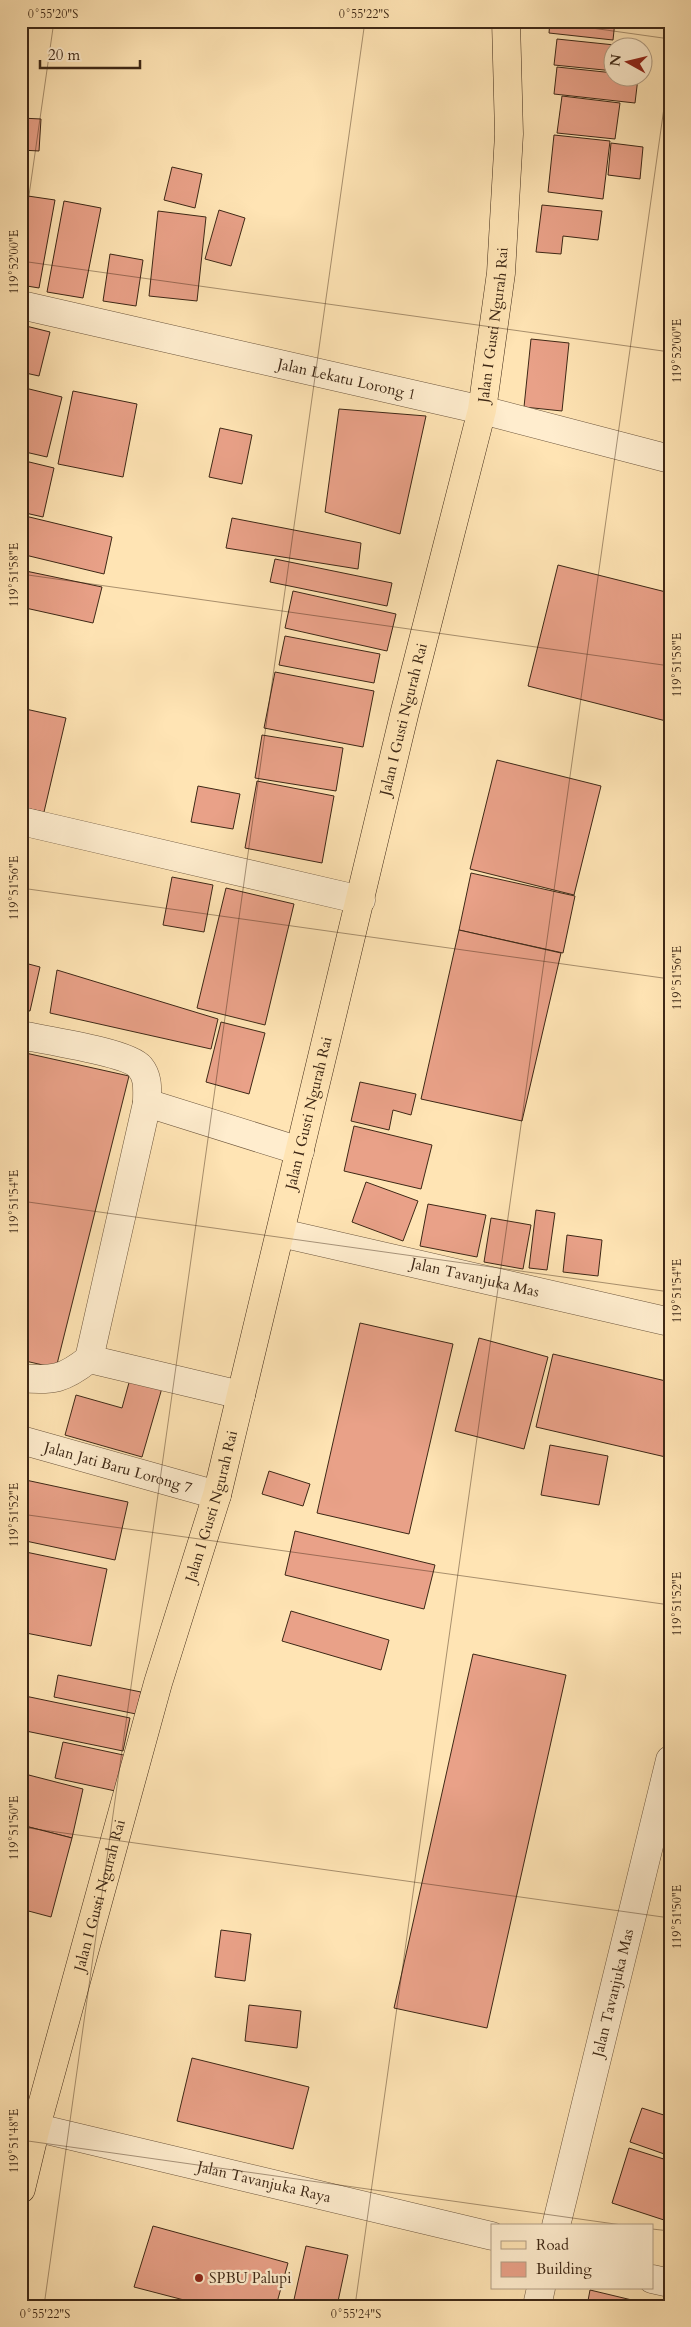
<svg xmlns="http://www.w3.org/2000/svg" width="691" height="2327" viewBox="0 0 691 2327" font-family="Cardo,serif">
<style>
.building{fill:#e9a188;stroke:#3e2816}
.lines{fill:none;stroke-linecap:round;stroke-linejoin:round}
.minor-casing{stroke:#6e573e;stroke-width:29}
.major-casing{stroke:#3e2816;stroke-width:29}
.minor{stroke:#ffedce;stroke-width:28}
.major{stroke:#ffe4b4;stroke-width:28}
.ticks{fill:none;stroke:#3e2816;stroke-width:1;stroke-opacity:0.45}
.poi-dot{fill:#8f2418;stroke:#ffedce;stroke-width:2}
.labels{text-anchor:middle;dominant-baseline:central;stroke-width:4.5;stroke-linejoin:round;paint-order:stroke}
.street-label{font-size:15px;fill:#3e2816;stroke:#ffedce}
.poi-label{font-size:15px;fill:#3e2816;stroke:#ffedce;text-anchor:start}
.neatline{fill:none;stroke:#3e2816;stroke-width:2}
.ticks-label{font-size:12px;text-anchor:middle;fill:#3e2816}
</style>
<rect width="100%" height="100%" fill="#ffe4b4"/>
<filter id="stains"><feTurbulence type="fractalNoise" baseFrequency=".004" numOctaves="4"/><feColorMatrix values="0 0 0 0 .2 0 0 0 0 .09 0 0 0 0 .02 0 0 0 .5 -.17"/></filter>
<radialGradient id="worn" r=".72"><stop offset=".6" stop-color="#630" stop-opacity="0"/><stop offset="1" stop-color="#630" stop-opacity=".3"/></radialGradient>
<g class="building">
<polygon points="550,21 615,21 613,40 549,33"/>
<polygon points="557,39 634,47 614,48 614,71 554,65"/>
<polygon points="557,67 614,73 614,78 638,78 635,103 554,94"/>
<polygon points="562,96 620,103 615,139 557,133"/>
<polygon points="21,118 41,119 39,151 21,150"/>
<polygon points="554,135 610,141 603,199 548,192"/>
<polygon points="611,143 643,147 640,179 608,175"/>
<polygon points="172,167 202,174 195,208 164,200"/>
<polygon points="21,195 55,200 39,288 21,285"/>
<polygon points="64,201 101,208 83,298 47,292"/>
<polygon points="542,205 602,211 598,240 563,236 561,254 536,252"/>
<polygon points="219,210 245,218 231,266 205,259"/>
<polygon points="158,211 206,217 197,301 149,296"/>
<polygon points="110,254 143,260 136,306 103,301"/>
<polygon points="22,325 50,332 39,376 21,372"/>
<polygon points="531,339 569,343 562,411 524,407"/>
<polygon points="21,387 62,397 47,457 21,451"/>
<polygon points="73,391 137,404 123,477 58,464"/>
<polygon points="339,409 426,416 400,534 325,512"/>
<polygon points="220,428 252,435 242,484 209,477"/>
<polygon points="21,460 54,468 43,517 21,512"/>
<polygon points="21,515 112,537 104,574 21,554"/>
<polygon points="232,518 361,543 358,569 226,548"/>
<polygon points="275,559 392,583 387,606 270,582"/>
<polygon points="558,565 670,593 670,722 528,686"/>
<polygon points="21,570 102,587 93,623 21,607"/>
<polygon points="293,591 396,614 387,651 285,628"/>
<polygon points="285,636 380,654 374,683 279,665"/>
<polygon points="275,672 374,691 363,747 264,728"/>
<polygon points="21,708 66,718 44,812 21,807"/>
<polygon points="262,735 343,748 336,791 255,778"/>
<polygon points="497,760 601,786 574,895 470,869"/>
<polygon points="257,781 334,796 322,863 245,848"/>
<polygon points="198,786 240,794 233,829 191,822"/>
<polygon points="471,873 575,896 563,953 459,930"/>
<polygon points="172,877 213,885 204,932 163,925"/>
<polygon points="226,888 294,904 265,1025 197,1008"/>
<polygon points="459,930 561,953 522,1121 421,1099"/>
<polygon points="21,962 40,967 30,1011 21,1010"/>
<polygon points="57,970 218,1019 211,1049 50,1013"/>
<polygon points="221,1022 265,1033 249,1094 206,1082"/>
<polygon points="21,1052 129,1076 56,1368 21,1360"/>
<polygon points="360,1082 416,1094 411,1115 393,1110 389,1130 351,1121"/>
<polygon points="354,1126 432,1145 421,1189 344,1171"/>
<polygon points="366,1182 418,1201 403,1241 352,1222"/>
<polygon points="428,1204 486,1215 477,1257 420,1246"/>
<polygon points="536,1210 555,1213 547,1270 529,1268"/>
<polygon points="491,1218 531,1225 523,1269 484,1262"/>
<polygon points="567,1235 602,1240 598,1276 563,1272"/>
<polygon points="360,1323 453,1344 409,1534 317,1513"/>
<polygon points="479,1338 548,1357 524,1449 455,1431"/>
<polygon points="553,1354 670,1382 670,1458 536,1427"/>
<polygon points="130,1379 162,1388 142,1457 65,1435 76,1395 122,1408"/>
<polygon points="550,1445 608,1456 599,1505 541,1495"/>
<polygon points="269,1471 310,1484 303,1506 262,1494"/>
<polygon points="21,1479 128,1502 115,1560 21,1540"/>
<polygon points="295,1531 435,1565 424,1609 285,1575"/>
<polygon points="21,1551 107,1569 91,1646 21,1632"/>
<polygon points="291,1611 389,1640 381,1670 282,1641"/>
<polygon points="473,1654 566,1675 487,2028 394,2008"/>
<polygon points="58,1675 141,1692 136,1714 54,1697"/>
<polygon points="25,1696 130,1718 123,1751 21,1730 21,1711"/>
<polygon points="63,1742 128,1756 120,1792 55,1778"/>
<polygon points="21,1773 83,1789 72,1838 21,1825"/>
<polygon points="21,1825 72,1838 51,1917 21,1909"/>
<polygon points="221,1930 251,1934 245,1981 215,1977"/>
<polygon points="249,2005 301,2011 297,2048 245,2041"/>
<polygon points="192,2058 309,2087 293,2149 177,2121"/>
<polygon points="642,2108 670,2117 670,2156 630,2142"/>
<polygon points="629,2148 670,2161 670,2213 667,2221 612,2203"/>
<polygon points="153,2226 288,2263 276,2306 207,2306 134,2287"/>
<polygon points="306,2246 348,2255 337,2306 293,2304"/>
<polygon points="590,2290 657,2306 587,2306"/>
</g>
<g class="lines">
<defs>
<g id="minor">
<path id="s1" d="M21 305 482 410 670 459"/>
<polyline points="21,821 361,900"/>
<path d="M21 1035C43 1040 128 1052 140 1067 149 1078 147 1090 147 1103L300 1151"/>
<path id="s2" d="M281 1233 670 1322"/>
<polyline points="89,1359 147,1103"/>
<path d="M21 1378C53 1381 64 1379 89 1359L241 1395"/>
<path id="s3" d="M21 1440 217 1495"/>
<path id="s4" d="M21 2124 492 2236"/>
<path id="s5" d="M556 2226 670 1760"/>
<polyline points="652,2279 670,2283"/>
<polyline points="537,2306 541,2288"/>
</g>
<g id="major">
<path id="s6" d="M21 2189 36 2127 158 1683 217 1495 405 711 482 410 501 273 509 134 506 21"/>
</g>
</defs>
<use href="#minor" class="minor-casing"/>
<use href="#major" class="major-casing"/>
<use href="#minor" class="minor"/>
<use href="#major" class="major"/>
</g>
<path class="ticks" d="M542 21 670 39M21 251 54 21M21 261 670 352M21 574 670 666M21 888 670 979M21 1201 670 1292M21 1514 670 1605M21 1827 670 1918M21 2140 629 2226M652 2229 670 2231M44 2306 365 21M355 2306 670 65M666 2306 670 2279"/>
<circle class="poi-dot" cx="199" cy="2278" r="5"/>
<g class="labels">
<g class="street-label">
<text stroke="none"><textPath href="#s6" startOffset="1924">Jalan I Gusti Ngurah Rai</textPath></text>
<text stroke="none"><textPath href="#s1" startOffset="334">Jalan Lekatu Lorong 1</textPath></text>
<text stroke="none"><textPath href="#s6" startOffset="1519">Jalan I Gusti Ngurah Rai</textPath></text>
<text stroke="none"><textPath href="#s6" startOffset="1114">Jalan I Gusti Ngurah Rai</textPath></text>
<text stroke="none"><textPath href="#s2" startOffset="199">Jalan Tavanjuka Mas</textPath></text>
<text stroke="none"><textPath href="#s3" startOffset="101">Jalan Jati Baru Lorong 7</textPath></text>
<text stroke="none"><textPath href="#s6" startOffset="709">Jalan I Gusti Ngurah Rai</textPath></text>
<text stroke="none"><textPath href="#s6" startOffset="304">Jalan I Gusti Ngurah Rai</textPath></text>
<text stroke="none"><textPath href="#s5" startOffset="240">Jalan Tavanjuka Mas</textPath></text>
<text stroke="none"><textPath href="#s4" startOffset="250">Jalan Tavanjuka Raya</textPath></text>
</g>
<g class="poi-label">
<text x="209" y="2278">SPBU Palupi</text>
</g>
</g>
<rect width="691" height="2327" fill="none" stroke="#ffe4b4" stroke-width="55"/>
<rect x="491" y="2224" width="162" height="65" fill="#ffedce" stroke="#b29e84"/>
<rect x="501" y="2241" width="25" height="8" fill="#ffe4b4" stroke="#b29e84"/>
<text x="536" y="2250" font-size="15" fill="#3e2816">Road</text>
<rect x="501" y="2262" width="25" height="15" fill="#e9a188" stroke="#b29e84"/>
<text x="536" y="2274" font-size="15" fill="#3e2816">Building</text>
<g transform="translate(628 62) rotate(278)"><circle r="24" fill="#ffedce" stroke="#b29e84"/>
<path d="M0-4L9 19L0 12L-9 19Z" fill="#8f2418"/>
<text y="-8" font-size="14" font-weight="bold" text-anchor="middle" fill="#3e2816">N</text>
</g>
<path d="M40 60v8h100v-8" fill="none" stroke="#3e2816" stroke-width="2.5"/>
<text x="48" y="60" font-size="15" fill="#3e2816" stroke="#ffedce" stroke-width="4" paint-order="stroke">20 m</text>
<rect x="28" y="28" width="636" height="2272" class="neatline"/>
<g class="ticks-label">
<text x="53" y="18">0°55'20"S</text>
<text x="364" y="18">0°55'22"S</text>
<text transform="translate(14 262) rotate(-90)" y="4">119°52'00"E</text>
<text transform="translate(677 351) rotate(-90)" y="4">119°52'00"E</text>
<text transform="translate(14 575) rotate(-90)" y="4">119°51'58"E</text>
<text transform="translate(677 665) rotate(-90)" y="4">119°51'58"E</text>
<text transform="translate(14 888) rotate(-90)" y="4">119°51'56"E</text>
<text transform="translate(677 978) rotate(-90)" y="4">119°51'56"E</text>
<text transform="translate(14 1202) rotate(-90)" y="4">119°51'54"E</text>
<text transform="translate(677 1291) rotate(-90)" y="4">119°51'54"E</text>
<text transform="translate(14 1515) rotate(-90)" y="4">119°51'52"E</text>
<text transform="translate(677 1604) rotate(-90)" y="4">119°51'52"E</text>
<text transform="translate(14 1828) rotate(-90)" y="4">119°51'50"E</text>
<text transform="translate(677 1917) rotate(-90)" y="4">119°51'50"E</text>
<text transform="translate(14 2141) rotate(-90)" y="4">119°51'48"E</text>
<text x="45" y="2318">0°55'22"S</text>
<text x="356" y="2318">0°55'24"S</text>
</g>
<rect width="100%" height="100%" filter="url(#stains)"/>
<rect width="100%" height="100%" fill="url(#worn)"/>
</svg>
